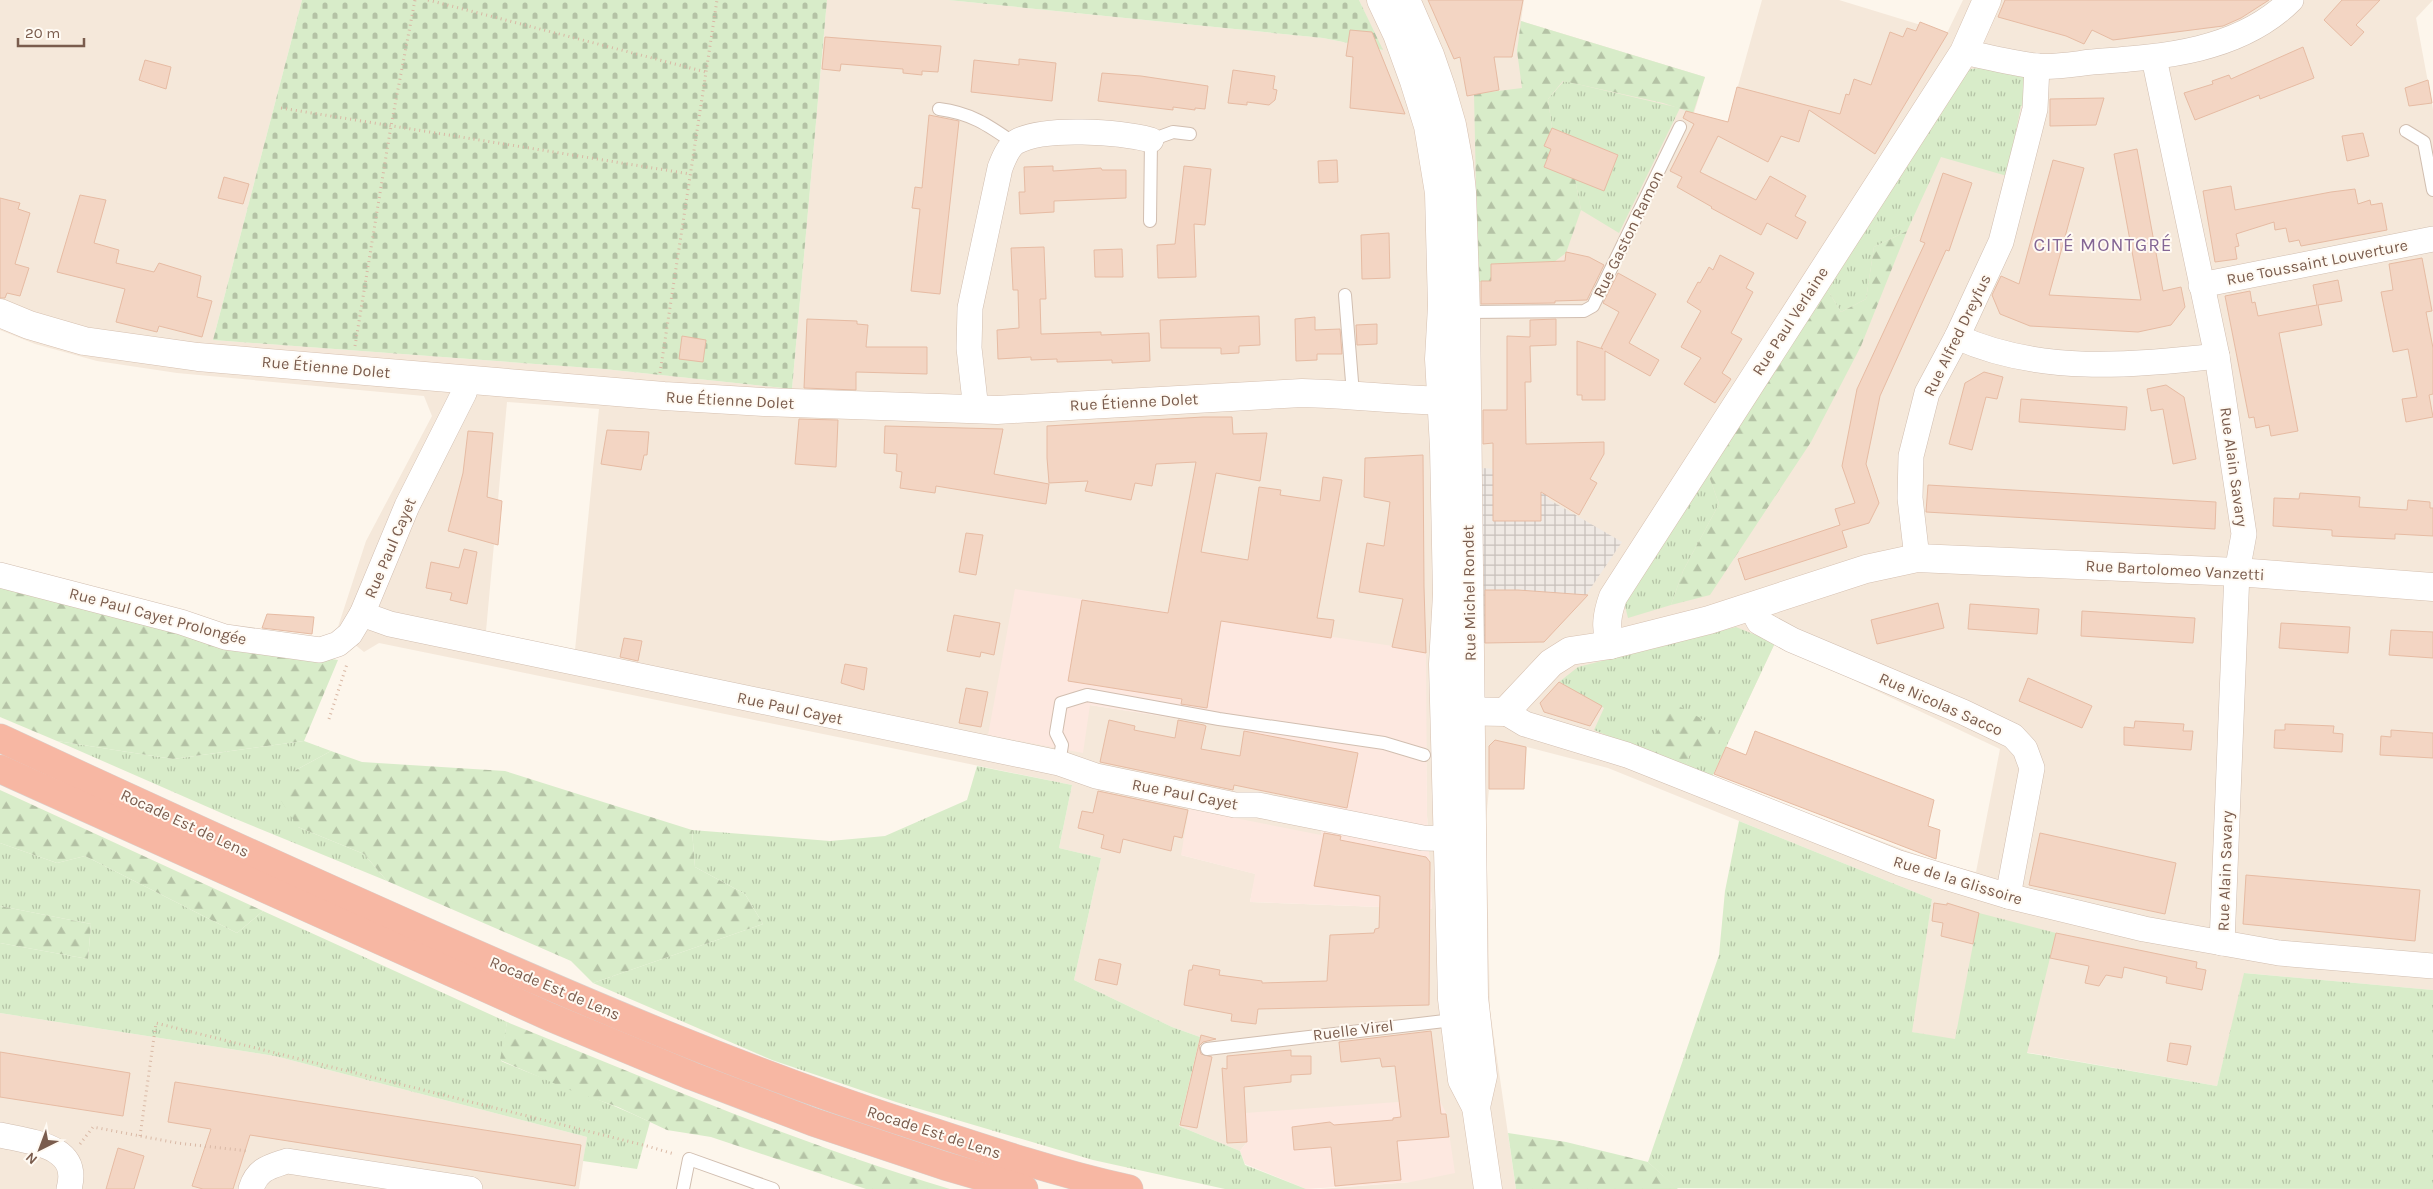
<svg xmlns="http://www.w3.org/2000/svg" width="2433" height="1189" viewBox="0 0 2433 1189" font-family="Karla,sans-serif">
<style>
.residential{fill:#f5e8da;fill-rule:evenodd}
.commercial{fill:#fde8e0}
.industrial{fill:url(#industrial-grid)}
.grass{fill:url(#grass-tufts)}
.forest{fill:url(#forest-firs)}
.cemetery{fill:url(#cemetery-stones)}
.building{fill:#f3d5c3;stroke:#e6bba3}
.lines{fill:none;stroke-linecap:round;stroke-linejoin:round}
.lane-casing{stroke:#d1beb0;stroke-width:14}
.street-casing{stroke:#d1beb0;stroke-width:26}
.secondary-casing{stroke:#d6c0b0;stroke-width:29}
.highway-casing{stroke:#dad1cd;stroke-width:29}
.path{stroke:#d9b8a5;stroke-width:3;stroke-dasharray:1 4;stroke-linecap:butt}
.lane{stroke:#fff;stroke-width:12}
.street{stroke:#fff;stroke-width:25}
.secondary{stroke:#fff;stroke-width:28}
.highway{stroke:#f7b7a3;stroke-width:28}
.labels{text-anchor:middle;dominant-baseline:central;stroke-width:4;stroke-linejoin:round;paint-order:stroke}
.street-label{font-size:16px;fill:#7a5c4d;stroke:#fffaf3}
.quarter-label{font-size:19px;letter-spacing:1px;fill:#846695;stroke:#fffaf3}
</style>
<defs>
<pattern id="industrial-grid" width="8" height="8" patternUnits="userSpaceOnUse" patternTransform="scale(1.25)"><rect width="8" height="8" fill="#efe9e4"/><path d="M0 4h8M4 0v8" fill="none" stroke="#c7c0bb"/></pattern>
<pattern id="grass-tufts" width="24" height="20" patternUnits="userSpaceOnUse" patternTransform="scale(1.25)"><rect width="24" height="20" fill="#d8ecc9"/><path d="M3 7l-1-3M5 7V3M7 7l1-3M15 17l-1-3M17 17v-4M19 17l1-3" fill="none" stroke="#b4c2a5"/></pattern>
<pattern id="forest-firs" width="22" height="20" patternUnits="userSpaceOnUse" patternTransform="scale(1.25)"><rect width="22" height="20" fill="#d8ecc9"/><path d="M5 1l3.5 6h-7zM16 11l3.5 6h-7z" fill="#b4c2a5"/></pattern>
<pattern id="cemetery-stones" width="16" height="16" patternUnits="userSpaceOnUse" patternTransform="scale(1.25)"><rect width="16" height="16" fill="#d8ecc9"/><path d="M2 7V4a2 2 0 0 1 4 0v3zM10 15v-3a2 2 0 0 1 4 0v3z" fill="#b4c2a5"/></pattern>
</defs>
<rect width="100%" height="100%" fill="#fdf6ec"/>
<g class="residential">
<path d="M0 0H302L213 340 604 369 792 389 827 0H948L1323 38 1382 50 1359 0H1524L1521 21 1705 77 1694 113 1728 122 1762 0H1839L1947 33 1963 0H2433L2416 18 2433 109V990L2245 973 2217 1086 1911 1032 1932 899 1608 768 1527 747 1524 789H1489L1486 820 1490 1010 1516 1189H1320L1411 1182 1246 1113 1247 1142 1240 1151 1179 1126 1200 1037 1172 1027 1074 980 1101 858 1059 848 1072 785 379 643 364 652 337 630 366 541 432 416 424 396 177 373 97 361 35 344 0 330ZM507 402 599 409 575 650 486 631ZM1555 472 1564 476 1548 499ZM1775 643 2000 749 1976 872 1942 864 1712 777ZM1425 651 1427 815 1432 909 1250 902 1256 874 1181 855 1321 836 1326 804 1234 785 1245 729 1090 705Z"/>
<polygon points="0,1013 275,1056 587,1137 579,1189 0,1189"/>
</g>
<g class="commercial">
<polygon points="1015,589 1426,651 1427,815 1432,909 1250,902 1255,874 1181,855 1189,809 1321,835 1326,804 1234,785 1245,729 1090,705 1083,753 988,735"/>
<polygon points="1439,1099 1446,1113 1455,1173 1411,1182 1306,1189 1245,1164 1240,1151 1247,1142 1245,1113"/>
</g>
<polygon class="industrial" points="1481,468 1555,472 1564,475 1548,499 1622,542 1586,595 1544,642 1483,643"/>
<g class="grass">
<polygon points="2000,66 2027,74 2027,106 2021,106 2007,176 1941,157 1907,231 1874,247 1866,299 1841,312 1824,284 1959,77 1971,69"/>
<polygon points="1564,81 1680,108 1619,233 1581,210 1575,179 1604,191 1618,155 1552,128 1548,99"/>
<polygon points="1705,465 1719,504 1683,571 1671,605 1628,618 1622,594"/>
<polygon points="1736,627 1775,643 1712,777 1685,766 1691,752 1719,730 1644,751 1594,730 1604,708 1559,682 1578,667"/>
<polygon points="57,741 173,759 304,741 331,751 296,770 298,827 364,854 387,881 226,815"/>
<polygon points="977,766 1072,785 1059,848 1101,858 1074,980 1172,1027 1200,1037 1179,1126 1240,1151 1245,1165 1306,1189 1225,1189 1093,1160 896,1102 772,1060 593,983 763,924 745,894 695,867 692,830 830,841 885,836 967,800"/>
<polygon points="1739,821 1932,899 1912,1032 1955,1039 1979,913 2056,933 2027,1053 2217,1086 2244,973 2433,990 2433,1189 1676,1188 1648,1162 1719,955 1725,891"/>
<path d="M0 843 57 863 85 856 237 933 263 911 507 1022 501 1061C550 1082 602 1099 650 1122L637 1169 583 1161 587 1137 275 1056 0 1013V943L88 959 91 924 0 906Z"/>
</g>
<g class="forest">
<polygon points="1521,21 1705,77 1693,113 1663,103 1563,81 1548,99 1552,128 1544,146 1551,149 1544,167 1575,179 1581,210 1566,253 1554,262 1491,264 1491,281 1478,282 1474,94 1522,88 1517,51"/>
<polygon points="1907,231 1861,346 1811,442 1710,595 1671,605 1683,571 1719,504 1705,465 1824,284 1841,312 1866,299 1874,247"/>
<polygon points="0,582 230,643 338,660 304,741 173,759 57,741 0,717"/>
<polygon points="1675,704 1720,729 1706,754 1691,752 1685,766 1644,751"/>
<polygon points="331,751 362,762 505,771 692,830 695,867 745,894 763,924 593,983 571,961 387,881 364,854 298,827 280,799 296,770"/>
<polygon points="0,790 11,795 263,911 237,933 85,856 57,863 0,843"/>
<polygon points="0,906 91,924 88,959 0,943"/>
<path d="M507 1022C653 1081 798 1144 950 1189H866L711 1137 667 1130 618 1107 567 1089 500 1060Z"/>
<polygon points="1508,1133 1566,1142 1648,1162 1678,1189 1516,1189"/>
</g>
<g class="cemetery">
<polygon points="302,0 827,0 792,389 604,369 213,340"/>
<polygon points="948,0 1359,0 1383,50 1323,38"/>
</g>
<g class="building">
<polygon points="1428,0 1523,0 1512,57 1494,57 1499,90 1467,96 1460,57 1454,59"/>
<polygon points="2005,0 2269,0 2241,18 2223,26 2113,40 2092,30 2084,44 2066,36 1998,17"/>
<polygon points="2342,0 2380,0 2356,25 2364,32 2351,46 2324,20"/>
<polygon points="1920,22 1948,33 1875,154 1809,110 1799,142 1781,136 1768,162 1718,136 1700,172 1756,200 1770,176 1806,196 1795,216 1806,222 1797,239 1767,223 1761,235 1711,208 1712,207 1677,187 1682,177 1670,171 1694,124 1683,118 1686,111 1728,122 1737,87 1840,114 1846,94 1849,95 1854,79 1871,85 1890,32 1903,37 1907,28 1916,31"/>
<polygon points="1350,30 1372,32 1405,114 1350,108 1353,57 1346,56"/>
<polygon points="825,37 941,46 938,72 922,71 922,75 903,73 903,69 841,64 840,71 822,69"/>
<polygon points="2303,47 2314,78 2260,99 2259,95 2195,120 2184,93 2213,84 2212,81 2229,75 2231,79"/>
<polygon points="1019,59 1056,63 1052,101 971,92 974,60 1019,65"/>
<polygon points="145,60 171,67 166,89 139,80"/>
<polygon points="1233,70 1275,76 1273,89 1277,90 1275,100 1269,105 1247,102 1247,105 1228,103"/>
<polygon points="1102,73 1141,76 1208,86 1205,109 1195,108 1195,110 1173,107 1173,110 1098,101"/>
<polygon points="2428,80 2432,103 2409,106 2405,88"/>
<polygon points="2104,98 2096,125 2050,126 2050,99"/>
<polygon points="929,115 959,121 940,294 911,291 920,209 912,208 915,187 922,188"/>
<polygon points="1552,128 1618,155 1604,191 1544,167 1551,149 1544,146"/>
<polygon points="2363,133 2369,156 2347,161 2342,136"/>
<polygon points="2137,149 2163,291 2181,287 2185,307 2171,325 2138,332 2030,326 2000,314 1992,295 2001,276 2019,284 2053,160 2084,168 2049,295 2141,300 2114,154"/>
<polygon points="1337,160 1338,182 1319,183 1318,161"/>
<polygon points="1053,166 1053,171 1101,168 1102,170 1126,170 1126,198 1054,201 1054,212 1020,214 1019,192 1025,192 1024,167"/>
<polygon points="1184,166 1211,169 1205,225 1194,224 1196,277 1158,278 1157,245 1175,244"/>
<polygon points="1943,173 1972,183 1949,251 1946,250 1880,396 1866,464 1879,503 1869,523 1842,531 1847,547 1745,580 1738,559 1840,525 1835,509 1855,503 1842,466 1857,389 1925,243 1920,241"/>
<polygon points="224,177 249,184 243,204 218,198"/>
<polygon points="2231,186 2235,210 2331,192 2355,189 2358,204 2370,200 2371,205 2382,203 2387,230 2301,246 2299,240 2289,242 2286,228 2275,230 2274,222 2236,234 2239,246 2235,247 2237,259 2215,262 2203,191"/>
<polygon points="80,195 106,200 94,243 119,250 116,263 154,272 159,263 201,276 197,297 212,301 202,337 159,326 157,332 116,322 125,289 57,272"/>
<polygon points="0,198 20,203 18,209 30,213 15,264 29,268 20,296 7,293 5,298 0,298"/>
<polygon points="1389,233 1390,278 1362,279 1361,235"/>
<polygon points="1044,247 1046,299 1040,299 1041,334 1101,332 1101,335 1149,333 1150,361 1112,363 1112,360 1057,362 1057,359 1031,360 1031,357 998,359 997,330 1019,328 1018,290 1013,290 1011,248"/>
<polygon points="1122,249 1123,277 1095,277 1094,250"/>
<polygon points="1566,252 1589,257 1604,265 1587,300 1555,301 1555,303 1481,304 1481,281 1491,281 1491,264 1565,261"/>
<polygon points="1720,255 1754,273 1746,288 1753,292 1731,333 1742,339 1722,373 1731,379 1715,403 1684,384 1701,358 1681,347 1701,311 1687,302 1698,282 1700,283 1709,267 1713,270"/>
<polygon points="2422,258 2432,311 2426,312 2433,348 2433,394 2429,395 2433,417 2406,422 2402,399 2417,397 2408,349 2393,352 2381,292 2393,290 2389,264"/>
<polygon points="1618,273 1656,294 1629,343 1659,360 1650,376 1605,351 1605,400 1582,400 1582,395 1577,395 1577,341 1603,349 1601,348 1619,312 1603,303"/>
<polygon points="2338,280 2342,301 2318,305 2322,325 2279,333 2298,431 2271,436 2269,425 2256,428 2254,417 2249,418 2225,296 2250,291 2252,303 2255,302 2258,316 2317,305 2313,285"/>
<polygon points="1259,316 1260,345 1239,346 1239,353 1221,354 1221,348 1161,348 1160,320"/>
<polygon points="1315,317 1315,330 1340,329 1342,354 1317,354 1317,360 1296,361 1295,319"/>
<polygon points="807,319 857,321 857,324 868,325 866,347 927,347 927,374 856,372 856,390 804,388"/>
<polygon points="1556,319 1556,345 1530,346 1531,382 1525,382 1526,444 1604,442 1604,454 1590,479 1597,483 1579,515 1541,492 1541,521 1493,521 1493,443 1483,444 1483,410 1507,410 1507,336 1530,337 1530,320"/>
<polygon points="1377,324 1377,344 1357,345 1356,325"/>
<polygon points="682,336 706,340 703,362 679,359"/>
<polygon points="1984,372 2003,377 1997,399 1986,397 1972,450 1949,444 1965,383"/>
<polygon points="2166,385 2184,397 2196,459 2173,464 2163,409 2151,411 2147,389"/>
<polygon points="2021,399 2127,407 2125,430 2019,422"/>
<polygon points="1203,417 1232,417 1233,434 1267,433 1260,481 1216,473 1201,552 1248,560 1259,487 1281,490 1280,495 1320,501 1323,477 1342,480 1317,618 1334,620 1331,638 1221,621 1207,708 1181,704 1182,699 1068,681 1082,600 1168,613 1196,462 1156,464 1152,486 1135,483 1131,500 1085,491 1088,481 1049,483 1047,458 1047,426"/>
<polygon points="799,419 838,420 836,467 795,464"/>
<polygon points="885,426 1003,429 994,474 1049,484 1046,504 936,486 935,493 900,488 902,472 896,471 897,454 884,453"/>
<polygon points="607,430 649,432 647,455 644,455 641,470 601,464"/>
<polygon points="468,431 493,433 487,497 502,501 498,545 448,531 463,473"/>
<polygon points="1423,455 1424,587 1426,653 1392,647 1403,599 1359,592 1367,543 1384,546 1390,502 1364,497 1365,458"/>
<polygon points="1928,485 2216,502 2215,529 1926,512"/>
<polygon points="2300,493 2360,497 2359,507 2407,510 2408,500 2430,502 2430,508 2433,508 2433,536 2395,534 2395,539 2332,536 2332,530 2273,526 2274,498 2299,499"/>
<polygon points="966,533 983,535 976,575 959,572"/>
<polygon points="464,549 477,552 467,604 450,600 452,593 426,588 431,562 459,568"/>
<polygon points="1485,590 1518,590 1588,595 1544,642 1485,643"/>
<polygon points="1938,603 1944,628 1877,644 1871,620"/>
<polygon points="1970,604 2039,609 2037,634 1968,629"/>
<polygon points="2082,611 2195,618 2193,643 2081,636"/>
<polygon points="267,614 314,617 312,634 262,628"/>
<polygon points="954,615 1000,623 994,655 981,652 980,657 947,651"/>
<polygon points="2281,623 2350,627 2348,653 2279,648"/>
<polygon points="2391,630 2433,632 2433,658 2389,655"/>
<polygon points="624,638 642,641 638,661 620,657"/>
<polygon points="845,664 867,668 864,690 841,683"/>
<polygon points="2028,678 2092,706 2082,728 2019,701"/>
<polygon points="1559,682 1602,706 1590,726 1544,712 1540,703"/>
<polygon points="966,688 988,692 981,727 959,723"/>
<polygon points="1109,720 1135,726 1134,730 1175,738 1178,720 1204,725 1206,726 1201,749 1240,756 1244,731 1358,753 1347,808 1234,785 1233,790 1100,762"/>
<polygon points="2135,721 2184,724 2183,731 2193,731 2191,750 2124,745 2124,727 2134,728"/>
<polygon points="2285,724 2334,726 2333,733 2343,734 2342,752 2274,748 2275,730 2285,730"/>
<polygon points="2391,730 2433,733 2433,758 2380,755 2381,736 2391,737"/>
<polygon points="1755,731 1934,800 1928,826 1940,830 1936,859 1714,774 1726,747 1746,755"/>
<polygon points="1495,740 1526,747 1524,789 1489,789 1489,746"/>
<polygon points="1098,791 1188,810 1182,838 1174,836 1171,851 1123,839 1120,853 1101,848 1104,835 1078,828 1082,811 1093,813"/>
<polygon points="1324,833 1341,836 1340,840 1426,857 1430,862 1429,1005 1258,1009 1256,1024 1231,1021 1232,1014 1184,1005 1189,970 1192,970 1193,965 1220,970 1219,975 1262,981 1262,983 1327,981 1330,935 1374,933 1375,929 1379,928 1380,896 1314,886"/>
<polygon points="2040,833 2176,863 2165,914 2029,885"/>
<polygon points="2246,875 2420,890 2415,941 2243,924"/>
<polygon points="1934,903 1947,905 1947,903 1979,913 1973,944 1941,936 1943,923 1932,921"/>
<polygon points="2056,933 2197,962 2196,968 2206,970 2202,990 2166,983 2167,977 2124,967 2122,978 2106,975 2099,986 2085,983 2089,966 2050,958"/>
<polygon points="1099,959 1121,964 1117,985 1095,980"/>
<polygon points="1431,1031 1441,1114 1446,1114 1449,1137 1397,1141 1401,1180 1335,1186 1331,1147 1294,1150 1292,1127 1330,1122 1334,1125 1393,1120 1393,1118 1401,1117 1395,1066 1382,1067 1380,1058 1341,1062 1339,1042"/>
<polygon points="1201,1035 1216,1039 1203,1042 1199,1046 1201,1054 1212,1057 1197,1128 1180,1125"/>
<polygon points="2170,1043 2191,1046 2187,1065 2167,1061"/>
<polygon points="1291,1050 1291,1056 1311,1056 1311,1074 1291,1075 1291,1082 1244,1087 1247,1142 1227,1143 1222,1068 1227,1069 1227,1056"/>
<polygon points="0,1052 130,1073 123,1116 0,1097"/>
<polygon points="175,1082 581,1145 575,1186 250,1135 233,1189 203,1189 192,1186 211,1129 168,1122"/>
<polygon points="118,1148 144,1156 134,1189 106,1189"/>
</g>
<g class="lines">
<defs>
<g id="lane">
<path d="M939 109C971 113 988 125 1014 143"/>
<polyline points="2406,131 2424,142 2433,190"/>
<polyline points="1150,221 1151,140 1173,132 1190,134"/>
<polyline points="1345,295 1353,394"/>
<polyline points="1466,312 1584,311 1593,306 1680,127"/>
<polyline points="1059,763 1062,745 1056,733 1061,703 1087,695 1219,719 1384,743 1424,755"/>
<polyline points="1207,1049 1453,1020"/>
<polyline points="683,1189 689,1159 773,1189"/>
</g>
<g id="street">
<path d="M1964 52C1988 57 2011 63 2035 66 2053 68 2074 64 2092 62 2161 57 2239 52 2291 0"/>
<polyline points="2154,58 2217,356 2244,534 2237,572 2222,943"/>
<polyline points="2201,285 2433,239"/>
<path d="M1957 337C2039 374 2131 366 2217 356"/>
<path d="M976 410 969 348 970 308 1000 168C1003 160 1008 147 1016 142 1044 126 1120 132 1151 140"/>
<polyline points="1917,558 1910,498 1911,456 1927,393 1957,337 2001,242 2035,109 2037,66"/>
<polyline points="0,575 181,622 225,637 320,650 338,644 350,634 362,614 407,506 464,393 468,379"/>
<polyline points="1751,607 1759,622 1792,640 1963,712 2013,736 2025,749 2032,768 2008,896"/>
<polyline points="362,614 390,624 1059,763 1096,776 1235,805 1258,805 1423,838 1467,839"/>
<polyline points="1505,712 1525,724 1627,755 1899,863 2008,896 2144,929 2279,953 2433,966"/>
<path d="M0 1135C31 1142 81 1145 69 1189"/>
<path d="M251 1189C257 1169 269 1167 287 1161L470 1189"/>
</g>
<g id="secondary">
<polyline points="1381,0 1397,34 1414,81 1428,126 1439,193 1442,306 1439,359 1444,447 1447,594 1443,664 1452,999 1462,1080 1476,1107 1488,1189"/>
<polyline points="1406,0 1430,55 1441,87 1452,125 1459,163 1462,192 1466,312 1474,997 1483,1076 1476,1107"/>
<path d="M0 313 29 325 84 341 198 357 664 396 764 402 997 410 1302 393C1357 394 1411 402 1466 401"/>
<path d="M1610 645C1605 627 1607 614 1613 597L1964 52 1987 0"/>
<polyline points="1453,711 1505,712 1551,663 1570,651 1610,645 1709,620 1866,569 1917,558 2237,572 2433,587"/>
</g>
<g id="highway">
<path d="M0 738C146 806 293 873 440 938 591 1005 743 1070 900 1121 976 1146 1052 1172 1129 1189"/>
<polyline points="0,769 550,1017 692,1076 813,1122 945,1166 1024,1189"/>
</g>
</defs>
<use href="#lane" class="lane-casing"/>
<use href="#street" class="street-casing"/>
<use href="#secondary" class="secondary-casing"/>
<use href="#highway" class="highway-casing"/>
<g class="path">
<polyline points="428,0 706,72"/>
<polyline points="281,108 690,174"/>
<polyline points="355,346 391,126 415,0"/>
<polyline points="660,373 717,0"/>
<polyline points="329,719 347,664"/>
<polyline points="140,1136 156,1023 647,1146 674,1154"/>
<polyline points="80,1144 93,1127 177,1143 248,1151"/>
</g>
<use href="#lane" class="lane"/>
<use href="#street" class="street"/>
<use href="#secondary" class="secondary"/>
<use href="#highway" class="highway"/>
</g>
<g class="labels">
<g class="street-label">
<text transform="translate(1628 234) rotate(-64)">Rue Gaston Ramon</text>
<text transform="translate(2317 262) rotate(-11)">Rue Toussaint Louverture</text>
<text transform="translate(1790 321) rotate(-57)">Rue Paul Verlaine</text>
<text transform="translate(1957 335) rotate(-64)">Rue Alfred Dreyfus</text>
<text transform="translate(326 367) rotate(5)">Rue Étienne Dolet</text>
<text transform="translate(730 400) rotate(3)">Rue Étienne Dolet</text>
<text transform="translate(1134 402) rotate(-3)">Rue Étienne Dolet</text>
<text transform="translate(2234 467) rotate(82)">Rue Alain Savary</text>
<text transform="translate(390 548) rotate(-67)">Rue Paul Cayet</text>
<text transform="translate(2175 570) rotate(3)">Rue Bartolomeo Vanzetti</text>
<text transform="translate(1469 593) rotate(-91)">Rue Michel Rondet</text>
<text transform="translate(158 616) rotate(15)">Rue Paul Cayet Prolongée</text>
<text transform="translate(1941 704) rotate(24)">Rue Nicolas Sacco</text>
<text transform="translate(790 708) rotate(12)">Rue Paul Cayet</text>
<text transform="translate(1185 794) rotate(11)">Rue Paul Cayet</text>
<text transform="translate(185 823) rotate(25)">Rocade Est de Lens</text>
<text transform="translate(2225 871) rotate(-88)">Rue Alain Savary</text>
<text transform="translate(1958 880) rotate(17)">Rue de la Glissoire</text>
<text transform="translate(555 988) rotate(23)">Rocade Est de Lens</text>
<text transform="translate(1353 1030) rotate(-7)">Ruelle Virel</text>
<text transform="translate(934 1132) rotate(18)">Rocade Est de Lens</text>
</g>
<g class="quarter-label">
<text x="2103" y="245">CITÉ MONTGRÉ</text>
</g>
</g>
<g transform="translate(40 1149) rotate(222)" stroke="#fffaf3" stroke-width="4" paint-order="stroke">
<path d="M0-4L9 19L0 12L-9 19Z" fill="#7a5c4d"/>
<text y="-8" font-size="14" font-weight="bold" text-anchor="middle" fill="#7a5c4d">N</text>
</g>
<path d="M18 38v8h66v-8" fill="none" stroke="#7a5c4d" stroke-width="2.5"/>
<text x="25" y="38" font-size="15" fill="#7a5c4d" stroke="#fffaf3" stroke-width="4" paint-order="stroke">20 m</text>
</svg>
